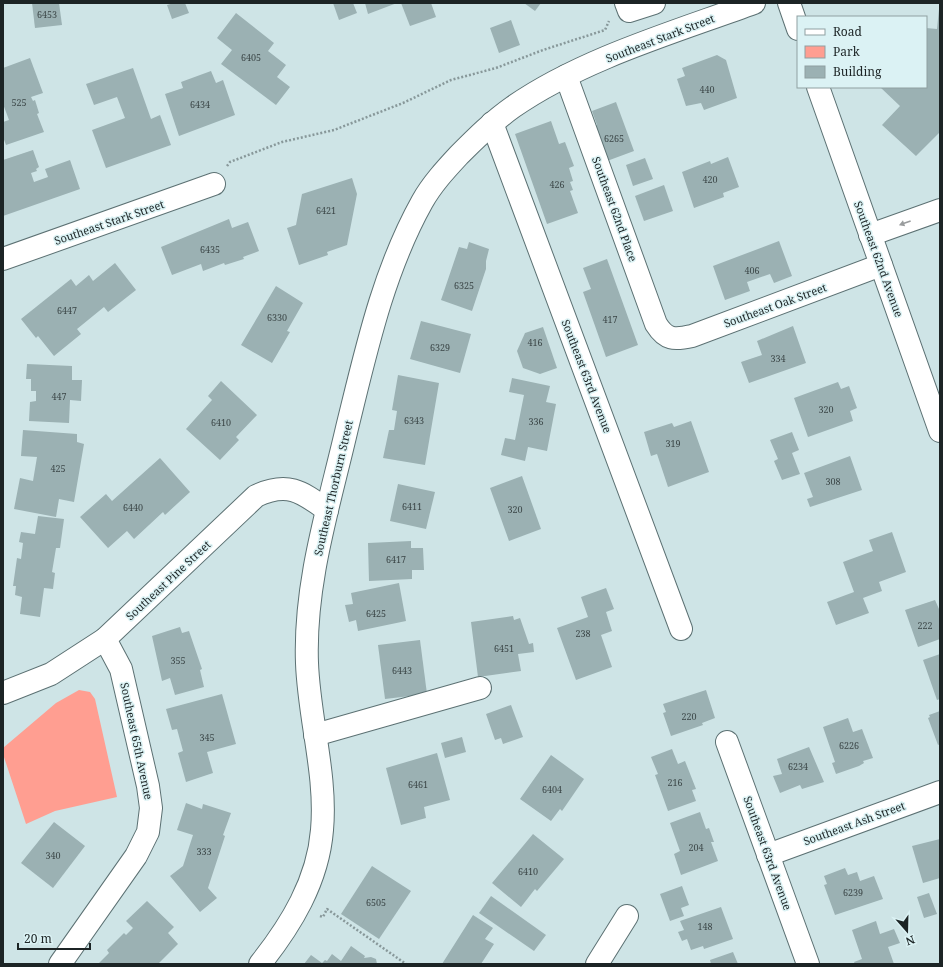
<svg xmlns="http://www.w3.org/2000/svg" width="943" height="967" viewBox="0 0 943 967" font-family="'Noto Serif',serif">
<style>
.green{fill:#ff9e91}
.building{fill:#9bb1b3}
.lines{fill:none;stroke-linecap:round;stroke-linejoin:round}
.minor-casing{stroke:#5c7173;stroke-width:24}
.path{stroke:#88989a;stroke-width:2.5;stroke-dasharray:2 2;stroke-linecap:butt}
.minor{stroke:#fff;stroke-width:22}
.oneway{fill:#999c9d}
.labels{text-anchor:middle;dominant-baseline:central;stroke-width:3;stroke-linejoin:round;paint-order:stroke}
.number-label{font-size:9px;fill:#3c4748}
.street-label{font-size:11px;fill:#1c2425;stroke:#dbf2f4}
</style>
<rect width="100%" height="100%" fill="#cee4e6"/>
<polygon class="green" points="79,690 90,692 95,699 117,797 55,811 26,824 3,754 3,748 56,703"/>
<g class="building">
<polygon points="32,3 59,3 62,25 35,28"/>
<polygon points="174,3 185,3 189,13 172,19 167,5"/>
<polygon points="333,3 353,3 357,13 339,20"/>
<polygon points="365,3 397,3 368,14"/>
<polygon points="401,3 431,3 436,17 410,26"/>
<polygon points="524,3 541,3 535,11"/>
<polygon points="939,9 940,132 916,156 882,125 900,106 880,87 926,87 926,28 937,29"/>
<polygon points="236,13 274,43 268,51 286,65 277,77 290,87 276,105 221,64 232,50 217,38"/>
<polygon points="511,20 520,45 499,53 490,28"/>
<polygon points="717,55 726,60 737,98 704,110 701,103 686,106 677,79 685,76 682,68"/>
<polygon points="30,58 43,93 31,97 33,101 35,100 39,113 37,114 44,132 6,145 3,137 3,122 9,120 3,104 3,68"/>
<polygon points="133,68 151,119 160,115 171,145 106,168 92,130 125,118 117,97 94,105 86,84"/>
<polygon points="211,71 216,83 223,80 235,115 179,136 165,94 183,88 181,82"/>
<polygon points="616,102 634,151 607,161 595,126 597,125 592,111"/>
<polygon points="551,121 559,144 565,142 574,166 569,168 573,181 570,182 573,190 570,191 578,213 547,224 515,134"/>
<polygon points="33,150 39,167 36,169 37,171 31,173 34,182 48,177 45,169 70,160 80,189 3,216 3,160"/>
<polygon points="728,157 739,187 723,193 724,197 694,208 682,172 710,161 711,164"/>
<polygon points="645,158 653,179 633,186 626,165"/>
<polygon points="352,178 357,194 347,245 327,252 328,255 299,265 287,228 296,225 302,194"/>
<polygon points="664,185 673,211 644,221 635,196"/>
<polygon points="229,219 232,228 248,222 259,251 243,257 244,259 225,265 224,263 203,271 201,264 172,275 161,247"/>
<polygon points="779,241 792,276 774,283 770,274 747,282 750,291 725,300 713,266"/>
<polygon points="469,242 489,249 486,261 486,269 472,311 441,300 459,247 467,249"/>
<polygon points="607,259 638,345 606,357 583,292 591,289 583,268"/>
<polygon points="115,263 136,290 108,312 104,307 77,329 81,334 54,356 38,336 36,338 21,319 71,279 76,286 89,275 93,281"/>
<polygon points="276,286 303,303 287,331 290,332 272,363 241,345"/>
<polygon points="421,321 471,334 460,373 410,359"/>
<polygon points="793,326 806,363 749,383 741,362 762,355 757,341"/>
<polygon points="543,327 557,368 540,374 523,368 517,351 525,333"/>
<polygon points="27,364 72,366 72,380 82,380 81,401 70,400 69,423 29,421 30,402 36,401 36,391 31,391 31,379 26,379"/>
<polygon points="398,375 439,383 425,465 383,458 389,430 394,430 397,411 392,410"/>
<polygon points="512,378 550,386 546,402 556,404 547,451 528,447 525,461 501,455 505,438 515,440 524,395 509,392"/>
<polygon points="221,381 257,415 236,437 239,440 220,460 186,429 212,400 208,396"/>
<polygon points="838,382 841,389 849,386 857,408 850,411 853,421 808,437 794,398"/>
<polygon points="691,421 709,472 668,487 657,454 651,456 644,432 672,423 674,427"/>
<polygon points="23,430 77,434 77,442 84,444 74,502 59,499 56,517 14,509 20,478 33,481 37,457 21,456"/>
<polygon points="792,432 799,450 792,453 800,474 782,480 774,461 778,459 770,440"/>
<polygon points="850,456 862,490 810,507 807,499 813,497 804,473"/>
<polygon points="160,458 190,492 165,515 163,512 134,539 127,531 108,548 80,517 106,494 112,501"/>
<polygon points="522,476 541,529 509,541 490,488"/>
<polygon points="398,484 435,492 426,529 390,521"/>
<polygon points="38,516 64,519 60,548 56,548 52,572 55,573 53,589 44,588 40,617 20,614 22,597 15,595 16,586 13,586 17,558 21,559 23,543 19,542 21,532 35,534"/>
<polygon points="892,532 906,572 879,582 882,591 863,598 869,613 836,625 827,602 854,592 843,562 873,551 869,540"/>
<polygon points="411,541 411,548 423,548 424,570 412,570 412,579 369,581 368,543"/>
<polygon points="399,583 406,621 358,631 356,620 349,622 345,605 353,604 351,593"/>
<polygon points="606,588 614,609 606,612 612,631 601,635 612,667 576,680 557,628 588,617 581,597"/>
<polygon points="935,600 939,609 940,609 940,639 918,647 905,610"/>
<polygon points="513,616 514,620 520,618 529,644 533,643 534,652 518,654 521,671 478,677 471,622"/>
<polygon points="180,627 182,633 189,631 202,669 200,670 204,687 175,695 170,678 162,681 152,636"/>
<polygon points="420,640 427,694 385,699 378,645"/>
<polygon points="940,654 940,699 937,700 923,660"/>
<polygon points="706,690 715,718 702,723 703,725 671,736 663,713 666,712 663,704"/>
<polygon points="222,694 236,744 207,752 213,773 186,782 178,753 183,751 177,729 172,730 166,709"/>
<polygon points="511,705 523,737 503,744 501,738 495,740 486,714"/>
<polygon points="940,711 940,744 938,745 928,718 930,717 929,715"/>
<polygon points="848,718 853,732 862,729 873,758 863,761 864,763 859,766 836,774 832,763 835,762 823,727"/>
<polygon points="462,737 466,752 445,758 441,743"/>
<polygon points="809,747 824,782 802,789 800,785 780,793 773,776 782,774 777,759"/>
<polygon points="672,749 678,764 685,761 696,789 692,790 696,801 668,811 655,775 658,774 651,757"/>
<polygon points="437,753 450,800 424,807 426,818 401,825 386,768"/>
<polygon points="551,755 584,779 562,811 560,809 551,821 520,799"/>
<polygon points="186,803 202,809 203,804 231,813 223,835 225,836 208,888 217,898 200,912 170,876 183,866 193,835 177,830"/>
<polygon points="700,812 706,829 709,828 714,842 711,842 718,861 681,875 674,854 680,851 670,823"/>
<polygon points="54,822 85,846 53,888 21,863"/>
<polygon points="533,834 564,859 537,891 535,889 521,907 492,883"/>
<polygon points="940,839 940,878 923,883 912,846"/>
<polygon points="372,866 411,891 379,939 341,914"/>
<polygon points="845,868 848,875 857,872 860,881 874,876 883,899 835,915 824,885 827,884 824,876"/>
<polygon points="682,886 689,905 681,908 684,916 670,921 660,894"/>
<polygon points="929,893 937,914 924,918 917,897"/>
<polygon points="491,896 546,935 534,951 479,913"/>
<polygon points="147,901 174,927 168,933 178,944 158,964 98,964 109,953 107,950 124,933 126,935 133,928 126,921"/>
<polygon points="721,907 733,939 704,949 703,946 691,950 687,939 682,941 678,932 684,930 680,921"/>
<polygon points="473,915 493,928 485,939 494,944 481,964 442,964"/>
<polygon points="876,921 880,934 894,929 900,943 888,947 894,964 855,964 854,962 862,959 852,930"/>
<polygon points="351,946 365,956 364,958 371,957 376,959 377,964 304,964 311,955 322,963 325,960 327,961 332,954 341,961"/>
<polygon points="733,952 738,964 711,964 710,960"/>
</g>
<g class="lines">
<defs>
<g id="minor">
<polyline points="626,3 629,11 654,3"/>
<polyline points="789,3 798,29"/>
<path d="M566 76 656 324C666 340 674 340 692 336L881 265"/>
<polyline points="818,87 940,431"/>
<polyline points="492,123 681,629"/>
<polyline points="870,235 940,210"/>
<polyline points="3,259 214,184"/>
<path d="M3 693 51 674 105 639 256 496C288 481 302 492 327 510"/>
<polyline points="315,735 480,688"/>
<polyline points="727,742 808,964"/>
<polyline points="768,855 940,792"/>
<polyline points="60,964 136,856 148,832 151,808 148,786 121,669 105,639"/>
<path d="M260 964C291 925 318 881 322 830 327 775 309 719 307 663 304 583 329 506 347 428 366 351 383 272 422 202 432 184 446 169 459 155 476 138 493 121 513 107 582 59 675 32 754 3"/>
<polyline points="597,964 627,916"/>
</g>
</defs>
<use href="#minor" class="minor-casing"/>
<g class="path">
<polyline points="227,166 230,162 282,142 334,130 403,103 451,80 496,68 543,50 605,30 609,21"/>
<polyline points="320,916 323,917 327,909 406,964"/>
</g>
<use href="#minor" class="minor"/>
</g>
<defs><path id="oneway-solid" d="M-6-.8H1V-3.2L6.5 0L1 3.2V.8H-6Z"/></defs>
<use class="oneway" href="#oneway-solid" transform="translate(905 223) rotate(160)"/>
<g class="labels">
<g class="number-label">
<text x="47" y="14">6453</text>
<text x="251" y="57">6405</text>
<text x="707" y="89">440</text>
<text x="19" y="102">525</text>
<text x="200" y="104">6434</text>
<text x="614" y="138">6265</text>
<text x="710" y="179">420</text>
<text x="557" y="184">426</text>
<text x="326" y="210">6421</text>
<text x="210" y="249">6435</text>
<text x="752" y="270">406</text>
<text x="464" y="285">6325</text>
<text x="67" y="310">6447</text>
<text x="277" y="317">6330</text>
<text x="610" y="319">417</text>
<text x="535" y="342">416</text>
<text x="440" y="347">6329</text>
<text x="778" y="358">334</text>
<text x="59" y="396">447</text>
<text x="826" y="409">320</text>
<text x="414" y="420">6343</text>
<text x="536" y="421">336</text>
<text x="221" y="422">6410</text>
<text x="673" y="443">319</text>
<text x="58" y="468">425</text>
<text x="833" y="481">308</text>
<text x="412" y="506">6411</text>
<text x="133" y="507">6440</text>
<text x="515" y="509">320</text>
<text x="396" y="559">6417</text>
<text x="376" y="613">6425</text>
<text x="925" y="625">222</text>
<text x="583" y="633">238</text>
<text x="504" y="648">6451</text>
<text x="178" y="660">355</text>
<text x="402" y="670">6443</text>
<text x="689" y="716">220</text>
<text x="207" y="737">345</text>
<text x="849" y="745">6226</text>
<text x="798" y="766">6234</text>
<text x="675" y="782">216</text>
<text x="418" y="784">6461</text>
<text x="552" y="789">6404</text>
<text x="696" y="847">204</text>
<text x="204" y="851">333</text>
<text x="53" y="855">340</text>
<text x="528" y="871">6410</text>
<text x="853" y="892">6239</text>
<text x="376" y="902">6505</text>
<text x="705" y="926">148</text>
</g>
<g class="street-label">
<text transform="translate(660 38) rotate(-21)">Southeast Stark Street</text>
<text transform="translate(615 209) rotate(70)">Southeast 62nd Place</text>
<text transform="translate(109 222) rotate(-19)">Southeast Stark Street</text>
<text transform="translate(879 259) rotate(70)">Southeast 62nd Avenue</text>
<text transform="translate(775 305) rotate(-20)">Southeast Oak Street</text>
<text transform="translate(587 376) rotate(69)">Southeast 63rd Avenue</text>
<text transform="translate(333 488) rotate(-77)">Southeast Thorburn Street</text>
<text transform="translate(168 580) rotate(-43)">Southeast Pine Street</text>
<text transform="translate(137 741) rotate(78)">Southeast 65th Avenue</text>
<text transform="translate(854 823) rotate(-20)">Southeast Ash Street</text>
<text transform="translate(768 853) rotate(70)">Southeast 63rd Avenue</text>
</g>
</g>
<rect width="943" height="967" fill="none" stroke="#1c2425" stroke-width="8"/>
<rect x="797" y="16" width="130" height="72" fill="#dbf2f4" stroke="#8fa0a1"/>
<rect x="805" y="29" width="20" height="6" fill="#ffffff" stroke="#8fa0a1"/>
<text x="833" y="36" font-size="12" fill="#1c2425">Road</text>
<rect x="805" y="46" width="20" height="12" fill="#ff9e91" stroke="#8fa0a1"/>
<text x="833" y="56" font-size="12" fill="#1c2425">Park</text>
<rect x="805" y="66" width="20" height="12" fill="#9bb1b3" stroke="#8fa0a1"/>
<text x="833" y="76" font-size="12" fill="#1c2425">Building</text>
<g transform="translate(907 931) rotate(160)" stroke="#dbf2f4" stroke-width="3" paint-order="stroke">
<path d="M0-3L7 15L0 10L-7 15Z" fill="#1c2425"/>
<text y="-6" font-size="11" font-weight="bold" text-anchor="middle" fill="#1c2425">N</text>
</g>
<path d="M18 943v6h72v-6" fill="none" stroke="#1c2425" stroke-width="2"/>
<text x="24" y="943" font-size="12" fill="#1c2425" stroke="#dbf2f4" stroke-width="3" paint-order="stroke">20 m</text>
</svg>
